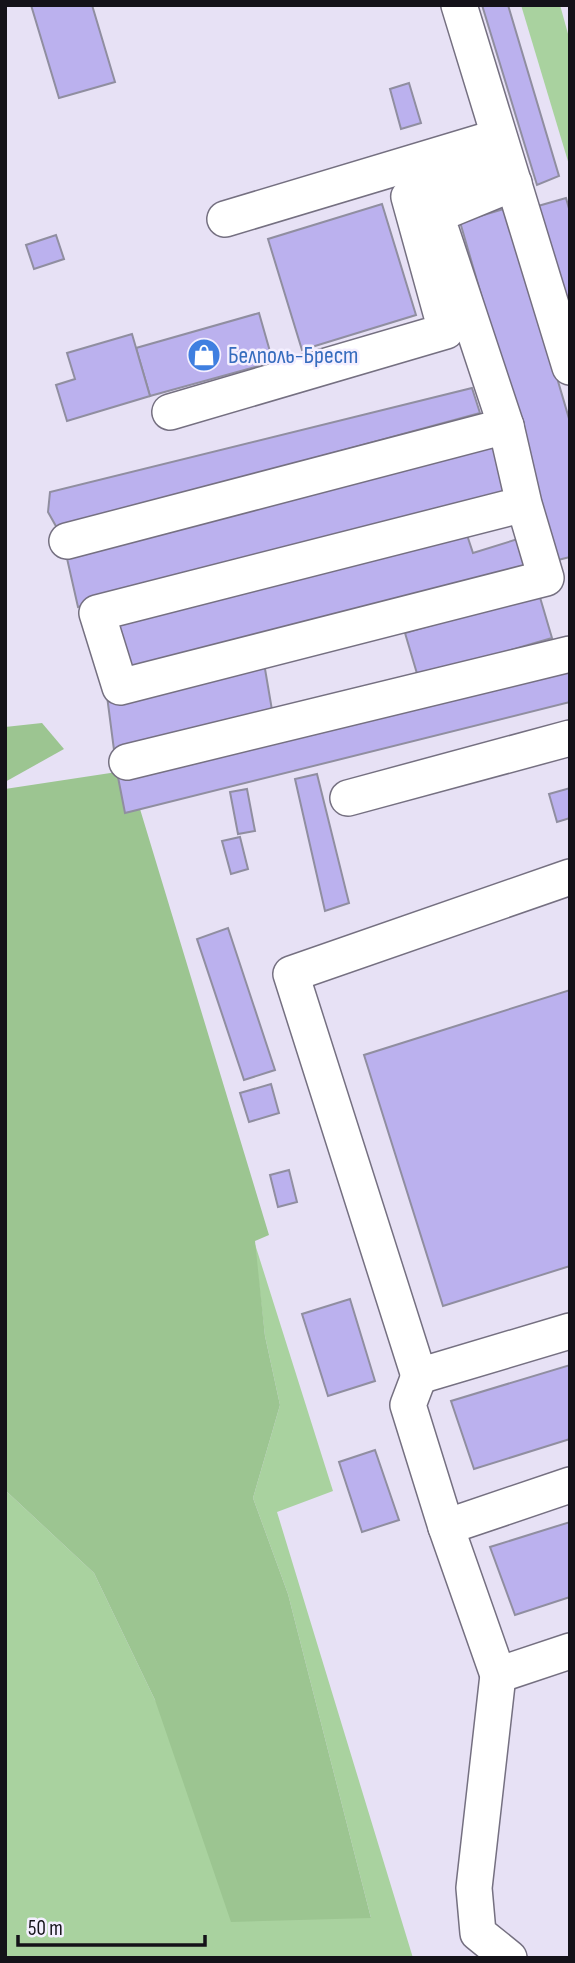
<svg xmlns="http://www.w3.org/2000/svg" width="575" height="1963" viewBox="0 0 575 1963" font-family="'Sofia Sans Condensed',sans-serif">
<style>
.green{fill:#a9d29f}
.forest{fill:#9cc591}
.building{fill:#bbb1ee;stroke:#908ea0;stroke-width:2}
.lines{fill:none;stroke-linecap:round;stroke-linejoin:round}
.minor-casing{stroke:#757081;stroke-width:38}
.minor{stroke:#fff;stroke-width:35}
.labels{text-anchor:middle;dominant-baseline:central;stroke-width:5;stroke-linejoin:round;paint-order:stroke}
.shop-label{font-size:24px;fill:#366cbe;stroke:#f4efff;text-anchor:start}
</style>
<rect width="100%" height="100%" fill="#e7e1f5"/>
<g class="green">
<polygon points="521,5 560,5 570,41 570,168"/>
<polygon points="254,1241 333,1491 277,1512 413,1958 5,1958 5,1490 94,1573 155,1700 371,1918 288,1594 253,1498 280,1405 265,1336"/>
</g>
<g class="forest">
<polygon points="42,723 64,749 5,782 5,727"/>
<polygon points="117,772 125,812 140,809 269,1235 255,1241 265,1336 280,1405 253,1498 288,1594 371,1918 231,1922 155,1700 94,1573 5,1490 5,789"/>
</g>
<g class="building">
<polygon points="31,5 92,5 115,82 59,98"/>
<polygon points="482,5 508,5 559,176 537,185"/>
<polygon points="409,83 421,123 401,129 390,89"/>
<polygon points="566,198 570,212 570,320 538,206"/>
<polygon points="382,204 416,315 302,350 268,239"/>
<polygon points="507,208 570,422 570,557 558,560 460,222"/>
<polygon points="56,235 64,259 34,269 26,245"/>
<polygon points="259,313 273,362 150,396 136,348"/>
<polygon points="132,334 150,396 67,421 56,385 75,379 67,353"/>
<polygon points="472,388 480,413 57,528 48,512 50,492"/>
<polygon points="493,439 506,491 78,607 66,554"/>
<polygon points="466,532 473,553 521,538 530,571 128,672 116,621"/>
<polygon points="539,594 552,638 418,677 405,633"/>
<polygon points="264,663 272,710 114,750 107,696"/>
<polygon points="570,665 570,702 125,813 117,772"/>
<polygon points="317,774 349,903 325,911 295,779"/>
<polygon points="570,788 570,818 557,822 549,794"/>
<polygon points="247,789 255,831 238,834 230,792"/>
<polygon points="240,837 248,869 231,874 222,841"/>
<polygon points="228,928 275,1070 244,1080 197,939"/>
<polygon points="570,990 570,1266 443,1306 364,1055"/>
<polygon points="271,1084 279,1113 249,1122 240,1093"/>
<polygon points="289,1170 297,1202 278,1207 270,1175"/>
<polygon points="350,1299 375,1381 328,1396 302,1314"/>
<polygon points="570,1365 570,1439 474,1469 451,1401"/>
<polygon points="375,1450 399,1520 362,1532 339,1462"/>
<polygon points="570,1522 570,1597 515,1615 490,1547"/>
</g>
<g class="lines">
<defs>
<g id="minor">
<polyline points="459,5 570,367"/>
<polyline points="225,219 498,137"/>
<polyline points="170,412 446,331 409,197 420,187 504,156"/>
<polyline points="506,426 524,504 97,613 120,687 546,578 524,504"/>
<polyline points="67,541 506,426 436,215 514,183"/>
<polyline points="127,762 570,654"/>
<polyline points="348,798 570,738"/>
<polyline points="570,877 291,974 419,1376 570,1331"/>
<polyline points="419,1376 408,1405 446,1527 570,1485"/>
<polyline points="446,1527 498,1675 570,1651"/>
<polyline points="498,1675 474,1888 478,1933 509,1958"/>
</g>
</defs>
<use href="#minor" class="minor-casing"/>
<use href="#minor" class="minor"/>
</g>
<defs>
<symbol id="shop-disc" viewBox="-11 -11 22 22"><circle r="9.5" fill="#3f7fe0" stroke="#f4efff"/><path d="M-5-2.5h2.3a2.7 3.5 0 0 1 5.4 0H5L5.5 6h-11ZM-1.5-2.5h3a1.5 2.3 0 0 0-3 0Z" fill="#fff"/></symbol>
</defs>
<g fill-rule="evenodd">
<use href="#shop-disc" x="185" y="336" width="38" height="38"/>
</g>
<g class="labels">
<g class="shop-label">
<text x="228" y="355">Белполь-Брест</text>
</g>
</g>
<rect width="575" height="1963" fill="none" stroke="#141219" stroke-width="14"/>
<path d="M18 1935v10h187v-10" fill="none" stroke="#141219" stroke-width="3.5"/>
<text x="28" y="1935" font-size="21" fill="#141219" stroke="#f4efff" stroke-width="5" paint-order="stroke">50 m</text>
</svg>
